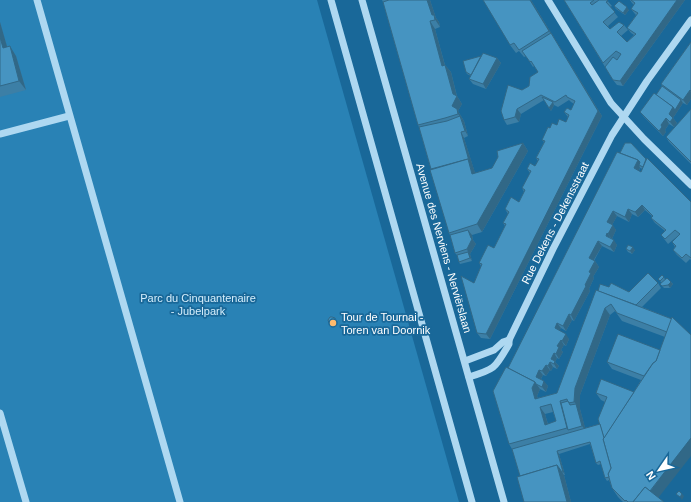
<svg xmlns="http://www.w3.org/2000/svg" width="691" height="502" viewBox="0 0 691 502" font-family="Arial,sans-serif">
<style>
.green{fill:#2982b5}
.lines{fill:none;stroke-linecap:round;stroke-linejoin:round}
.minor{stroke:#aed8f1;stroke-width:7}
.wall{fill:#3c7fa6;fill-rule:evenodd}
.shaded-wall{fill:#316887}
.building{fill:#4694c1;stroke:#316887;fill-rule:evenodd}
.poi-dot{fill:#ffbb6e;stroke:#196899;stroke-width:1.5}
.labels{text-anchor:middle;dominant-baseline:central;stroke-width:3.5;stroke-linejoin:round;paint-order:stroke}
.street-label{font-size:11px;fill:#fff;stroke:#196899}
.park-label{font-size:11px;fill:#d5eefc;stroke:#196899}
.poi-label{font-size:11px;fill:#fff;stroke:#196899;text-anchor:start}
</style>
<rect width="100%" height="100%" fill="#196899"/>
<polygon class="green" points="0,0 317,0 459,502 0,502"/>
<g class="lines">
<g class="minor">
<polyline points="37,0 180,502"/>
<polyline points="331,0 472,502"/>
<polyline points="362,0 504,502"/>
<polyline points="548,0 611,103 644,139 691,185"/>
<polyline points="0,134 69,116"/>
<polyline points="465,361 494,350 503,342 509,340"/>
<path d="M469 377C496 369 495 368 509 344V340L553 249 612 135 647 81 691 20"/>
<polyline points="0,413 26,502"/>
</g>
</g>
<g class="wall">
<polygon points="382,0 430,0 436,18 439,22 440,27 435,29 445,65 451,72 457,96 462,104 458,111 464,121 468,136 464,138 475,173 492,168 523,143 528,151 482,232 472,235 473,240 476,244 470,254 472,261 460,264 459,262 457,255 455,253 450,235 449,233 419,127 418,125 383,2"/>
<polygon points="531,0 602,116 490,339 481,338 477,333 474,283 481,266 479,263 494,248 505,226 503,223 508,214 505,209 519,202 524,192 522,188 530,173 527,169 535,166 538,161 536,158 544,142 542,140 550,128 566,122 568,117 564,112 571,110 574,104 571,102 569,100 558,107 554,105 551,111 544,100 521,114 519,122 507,125 504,120 522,90 529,86 538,72 534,66 533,67 526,56 524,57 519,51 516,53 510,45"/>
<polygon points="564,0 607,0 612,6 610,7 618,17 608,26 610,29 624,25 628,30 621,36 627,42 634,35 631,33 627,28 636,15 635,14 631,9 634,5 632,3 630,0 685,0 623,86 617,85 613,80"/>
<polygon points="614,6 629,10 625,15 616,9"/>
<polygon points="0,22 7,47 16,56 26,90 0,97"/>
<polygon points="691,42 691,99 687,105 683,103 673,118 677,123 674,127 669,124 665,130 666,132 663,136 644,117 640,112 656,95 662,86 661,84"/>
<polygon points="497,58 501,63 486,89 473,84 469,79 471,76 467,74 466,72"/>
<polygon points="691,109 691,164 669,142 666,137"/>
<path d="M625 143 691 202V260L690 259 686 263 677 255 673 250 675 247 672 242 679 235 668 244 661 235 665 231 655 223 651 218 652 216 645 210 638 217 632 214 629 222 617 216 612 225 616 230 612 239 617 245 614 252 602 246 594 261H595L599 267 593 277 594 278 589 289 590 291 574 321 572 320 566 331 561 328 559 331 569 339 566 346 564 345 561 350 563 352 559 359 557 358 555 362 559 366 557 369 553 367 551 371 550 370 546 376 543 375 541 379 548 386 546 392 540 389 537 396 538 398 557 393 598 291 609 287 629 292 658 283 661 288 642 307 672 319 659 498 664 502H623L618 497 612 488 609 480 607 481 605 478 601 464 598 465 596 463 590 444 559 454 565 475H564L571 502H524L520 476 512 449 509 444 508 368ZM640 168 643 169 641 172 639 171ZM615 311 622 321 665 337 660 350 607 362 612 369 641 380 634 392 596 393 601 400 605 402 600 424 585 428 580 409V395L610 315ZM553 412 556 421 548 424 545 414Z"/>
<polygon points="626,249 635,250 632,254 628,252"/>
<polygon points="664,277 665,280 671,282 673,284 670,288 664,288 660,284 662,283 658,279"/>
<polygon points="337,321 337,324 335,326 331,325 329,323"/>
</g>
<g class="shaded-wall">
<polygon points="427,0 430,0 436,18 439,22 440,27 432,15"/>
<polygon points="530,0 531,0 602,116 490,339 486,334 598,111"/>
<polygon points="677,0 685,0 623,86 620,81"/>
<polygon points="627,7 629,10 625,15 623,13"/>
<polygon points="430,21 435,29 447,73 442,66"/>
<polygon points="0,22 10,57 3,48 0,37"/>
<polygon points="10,46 16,56 26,90 19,81"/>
<polygon points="497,58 501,63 486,89 483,84"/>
<polygon points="445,65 451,72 457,97 457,96 462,104 458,111 464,121 468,136 465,131 461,118 452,106 453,94"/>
<polygon points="690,90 691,92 691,99 687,105 683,100"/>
<polygon points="681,100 683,103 673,118 677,123 674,127 670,122 669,114 673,107"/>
<polygon points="553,102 554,105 551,111 549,108"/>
<polygon points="517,109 521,114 519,122 515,117"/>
<polygon points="666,118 669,124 665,130 666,132 663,136 659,131 661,125"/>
<polygon points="461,132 464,138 478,182 472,174"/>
<polygon points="523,143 528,151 482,232 477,224"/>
<polygon points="638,160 642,165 639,165 640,168 637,173 634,168"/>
<polygon points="642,205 645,210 638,217 635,212"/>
<polygon points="628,209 632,214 629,222 625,217"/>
<polygon points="613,211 617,216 611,227 607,222"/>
<polygon points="613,225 616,230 612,239 608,234"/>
<polygon points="468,230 472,235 473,240 476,244 470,254 472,261 470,258 467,249 471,238"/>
<polygon points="607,233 611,238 606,236"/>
<polygon points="614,240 617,245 614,252 610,247"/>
<polygon points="598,241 602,246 592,263 589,258"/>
<polygon points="633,247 635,250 632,254 630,251"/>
<polygon points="595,261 599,267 593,277 594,278 589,289 590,291 574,321 571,315 585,285 589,272"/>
<polygon points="671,282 673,284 670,288 668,285"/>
<polygon points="605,308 610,315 580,395 580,409 586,431 582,426 576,404 574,402 575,388"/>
<polygon points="569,314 572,320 566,331 563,326"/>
<polygon points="335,318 337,321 337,324 335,326 334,324"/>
<polygon points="557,323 561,328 558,333 555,328"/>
<polygon points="566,334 569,339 566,346 562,341"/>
<polygon points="561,340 564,345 561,350 563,352 559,359 556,354 557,346"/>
<polygon points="554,353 557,358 555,362 559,366 557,369 551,359"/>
<polygon points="550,362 553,367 551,371 548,366"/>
<polygon points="546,365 550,370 546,376 542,371"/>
<polygon points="539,370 543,375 539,382 536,377"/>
<polygon points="544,381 548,386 546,392 542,387"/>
<polygon points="535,382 540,389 537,396 541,406 535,399 532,388"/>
<polygon points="560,401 565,408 568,430 567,428"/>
<polygon points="540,407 545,414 550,432 545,425"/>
<polygon points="691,438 691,456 655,502 642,502"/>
<polygon points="557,451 559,454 565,475 563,472"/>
<polygon points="557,465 564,475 571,502 567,502"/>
<polygon points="682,494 684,496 682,500 680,497"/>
</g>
<g class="building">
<polygon points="389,0 427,0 432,15 434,15 435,20 430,21 442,66 445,65 453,94 457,96 452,106 457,109 458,114 445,118 418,125 383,2"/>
<polygon points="483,0 530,0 549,31 519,50 514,43 510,45"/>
<polygon points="564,0 594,0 590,3 592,5 599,0 607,0 608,1 606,2 615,12 603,22 610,29 619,22 624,25 617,32 627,42 636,34 627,28 638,13 631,9 635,3 631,0 677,0 620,81 613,80 605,67 613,57 617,60 621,54 616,51 603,63"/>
<polygon points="619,1 627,7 623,13 614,6"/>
<polygon points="551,33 598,111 486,334 477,333 461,276 474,283 482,264 479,263 488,245 494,248 506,224 503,223 509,212 505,209 511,197 519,202 525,190 522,188 531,171 527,169 530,163 535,166 539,159 536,158 545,141 542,140 548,127 550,128 552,123 557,125 559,119 566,122 569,115 564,112 567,108 571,110 575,101 567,97 566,95 555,102 541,95 517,109 515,117 504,120 501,111 508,85 522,90 529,86 530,77 538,72 531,61 530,62 522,51"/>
<polygon points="0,37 3,48 10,46 19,81 0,86"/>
<polygon points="691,42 691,91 690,90 683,100 661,84"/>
<polygon points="483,53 497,58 483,84 469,79"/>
<polygon points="481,56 471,75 466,72 463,61"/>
<polygon points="662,86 681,100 675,110 673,107 656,95"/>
<polygon points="654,93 673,107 669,114 673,118 670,122 666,118 661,125 662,127 659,131 640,112"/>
<polygon points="542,97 553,102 549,108"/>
<polygon points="691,109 691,162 666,137"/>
<polygon points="460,116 465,131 461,132 469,161 468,159 431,169 419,127 447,121"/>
<polygon points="523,143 477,224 449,233 430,170 468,159 472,174 492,168 498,157 497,151"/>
<polygon points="625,143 631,143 646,159 643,167 639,165 640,162 638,160 620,153"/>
<polygon points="617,152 638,160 634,168 641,172 647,158 691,202 691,258 686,254 682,258 673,250 676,246 672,242 680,234 675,230 665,239 661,235 666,230 651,218 653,216 642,205 635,212 628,209 625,217 613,211 607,222 613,225 608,234 607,233 606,236 614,240 610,247 598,241 589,258 595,261 589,272 591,273 585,285 586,286 571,315 569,314 563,326 557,323 555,328 566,334 562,341 561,340 557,346 559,347 556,354 554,353 551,359 555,361 554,364 550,362 548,366 546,365 542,371 539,370 536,377 544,381 542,387 536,384 535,382 508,368"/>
<polygon points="468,230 471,238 472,239 467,249 455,253 450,235"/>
<polygon points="628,245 633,247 630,251 626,249"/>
<polygon points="468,252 470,258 459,262 457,255"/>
<polygon points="648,273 658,283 636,305 598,291 600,284 609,287 611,283 629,292"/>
<polygon points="662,275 664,277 660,281 658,279"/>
<polygon points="667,278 671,282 668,285 662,286 660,284"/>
<path d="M596 290 672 319 667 332 617 313 611 304 605 308 575 388 574 402 568 403 567 399 560 401 567 428 509 444 493 391 506 367 535 382 532 388 535 399 557 393ZM551 404 556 421 545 425 540 407Z"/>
<polygon points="330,317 332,317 335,318 335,322 334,324 329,323 328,320"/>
<polygon points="672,317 691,335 691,438 650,491 645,487 633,502 628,502 626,500 625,501 612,488 608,474 611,468 603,439 653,363 656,361"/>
<polygon points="618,334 660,350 656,361 653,363 644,376 607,362"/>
<polygon points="601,379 634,392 604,438 598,419 607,397 596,393"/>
<polygon points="568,401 570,405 576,404 582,426 568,430 561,403"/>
<polygon points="600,424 604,438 603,439 611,468 608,474 609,477 605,478 600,461 596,463 590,442 557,451 563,472 562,472 557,465 520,476 512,449"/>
<polygon points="557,465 567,502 524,502 517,477"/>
<polygon points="645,487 664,502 633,502"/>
<polygon points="679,491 682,494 680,497 676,494"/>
</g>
<circle class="poi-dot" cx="333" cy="323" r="4"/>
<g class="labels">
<g class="street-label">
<text transform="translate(555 223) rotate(-63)">Rue Dekens - Dekensstraat</text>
<text transform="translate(444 248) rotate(74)">Avenue des Nerviens - Nerviërslaan</text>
</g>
<g class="park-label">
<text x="198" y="298">Parc du Cinquantenaire<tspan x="198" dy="13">- Jubelpark</tspan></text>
</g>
<g class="poi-label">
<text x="341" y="317">Tour de Tournai -<tspan x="341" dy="13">Toren van Doornik</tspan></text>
</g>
</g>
<g transform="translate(659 470) rotate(236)" stroke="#196899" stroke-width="3" paint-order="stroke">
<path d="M0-3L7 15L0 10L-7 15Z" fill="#ffffff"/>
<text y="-6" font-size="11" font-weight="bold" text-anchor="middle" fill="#ffffff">N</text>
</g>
</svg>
